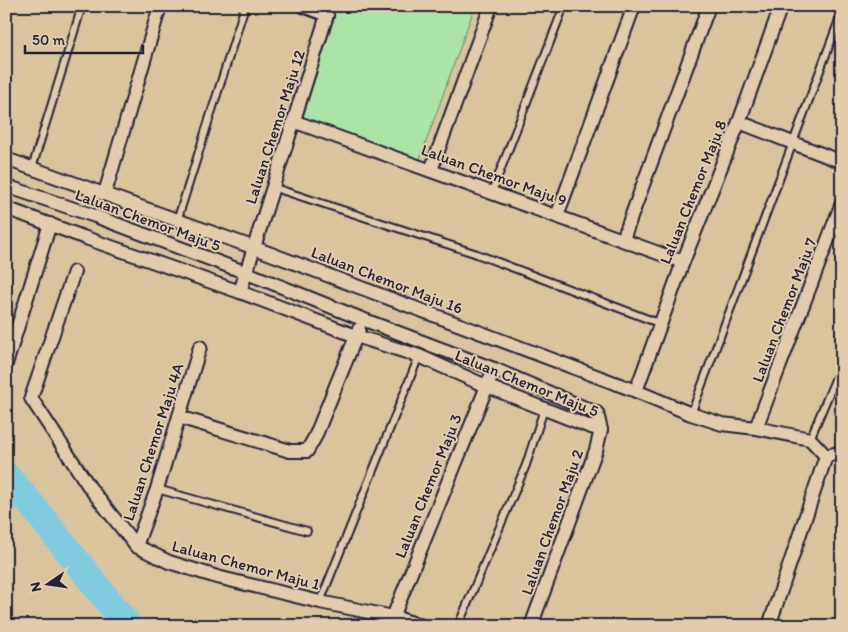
<svg xmlns="http://www.w3.org/2000/svg" width="848" height="632" viewBox="0 0 848 632" font-family="Itim,sans-serif">
<style>
.green{fill:#ace4a7;stroke:#678371}
.lines{fill:none;stroke-linecap:round;stroke-linejoin:round}
.river{stroke:#80cae0;stroke-width:28}
.service-casing{stroke:#22223b;stroke-width:10}
.minor-casing{stroke:#22223b;stroke-width:16}
.service{stroke:#e2ccab;stroke-width:6}
.minor{stroke:#e2ccab;stroke-width:12}
.labels{text-anchor:middle;dominant-baseline:central;stroke-width:4;stroke-linejoin:round;paint-order:stroke}
.street-label{font-size:16px;fill:#22223b;stroke:#e2ccab}
</style>
<rect width="100%" height="100%" fill="#dac49e"/>
<filter id="ink" filterUnits="userSpaceOnUse"><feTurbulence type="fractalNoise" baseFrequency=".02" numOctaves="2"/><feDisplacementMap in="SourceGraphic" scale="10" xChannelSelector="R" yChannelSelector="G"/><feConvolveMatrix kernelMatrix="1 2 1 2 8 2 1 2 1" color-interpolation-filters="sRGB"/></filter>
<g filter="url(#ink)">
<polygon class="green" points="310,6 475,6 419,161 303,117 335,15"/>
<g class="lines">
<polyline class="river" points="6,476 30,503 128,626"/>
<defs>
<g id="service">
<polyline points="32,168 82,6"/>
<polyline points="272,187 474,253 661,324"/>
<polyline points="492,192 564,6"/>
<polyline points="177,221 245,6"/>
<polyline points="691,414 842,12"/>
<polyline points="810,439 842,363"/>
<polyline points="157,489 307,531"/>
<polyline points="320,602 419,356"/>
<polyline points="458,626 526,465 544,409"/>
</g>
<g id="minor">
<polyline points="293,121 683,262"/>
<polyline points="739,122 842,162"/>
<polyline points="6,159 255,248 636,391 691,414 722,424 756,428 810,439 826,456 842,452"/>
<polyline points="431,170 491,6"/>
<polyline points="6,186 95,216 247,273 362,319 494,369 597,413 601,430 596,450 531,626"/>
<polyline points="105,193 160,6"/>
<polyline points="6,208 83,237 240,292 356,336 419,356 486,386 588,426 601,430"/>
<polyline points="557,216 634,6"/>
<polyline points="623,239 709,6"/>
<polyline points="74,272 31,398 90,488 136,546 169,562 217,577 320,602 393,617 422,626"/>
<polyline points="240,292 327,15 303,6"/>
<polyline points="6,364 50,224"/>
<polyline points="636,391 683,262 739,122 781,6"/>
<polyline points="179,417 290,451 307,451 315,437 359,329"/>
<polyline points="756,428 842,203"/>
<polyline points="136,546 157,489 200,347"/>
<polyline points="393,617 494,369"/>
<polyline points="769,626 826,456"/>
</g>
</defs>
<use href="#service" class="service-casing"/>
<use href="#minor" class="minor-casing"/>
<use href="#service" class="service"/>
<use href="#minor" class="minor"/>
</g>
</g>
<g class="labels">
<g class="street-label">
<text transform="translate(275 127) rotate(-72)">Laluan Chemor Maju 12</text>
<text transform="translate(494 175) rotate(20)">Laluan Chemor Maju 9</text>
<text transform="translate(693 192) rotate(-68)">Laluan Chemor Maju 8</text>
<text transform="translate(148 220) rotate(20)">Laluan Chemor Maju 5</text>
<text transform="translate(387 280) rotate(21)">Laluan Chemor Maju 16</text>
<text transform="translate(784 310) rotate(-69)">Laluan Chemor Maju 7</text>
<text transform="translate(527 383) rotate(22)">Laluan Chemor Maju 5</text>
<text transform="translate(153 442) rotate(-72)">Laluan Chemor Maju 4A</text>
<text transform="translate(428 486) rotate(-68)">Laluan Chemor Maju 3</text>
<text transform="translate(552 522) rotate(-70)">Laluan Chemor Maju 2</text>
<text transform="translate(246 565) rotate(15)">Laluan Chemor Maju 1</text>
</g>
</g>
<rect width="848" height="632" fill="none" stroke="#e2ccab" stroke-width="25"/>
<rect x="12" y="12" width="823" height="607" fill="none" stroke="#22223b" stroke-width="2" filter="url(#ink)"/>
<g transform="translate(48 584) rotate(257)" stroke="#e2ccab" stroke-width="4" paint-order="stroke">
<path d="M0-4L9 19L0 12L-9 19Z" fill="#22223b"/>
<text y="-8" font-size="14" font-weight="bold" text-anchor="middle" fill="#22223b">N</text>
</g>
<path d="M25 45v8h118v-8" fill="none" stroke="#22223b" stroke-width="2.5"/>
<text x="32" y="45" font-size="15" fill="#22223b" stroke="#e2ccab" stroke-width="4" paint-order="stroke">50 m</text>
</svg>
